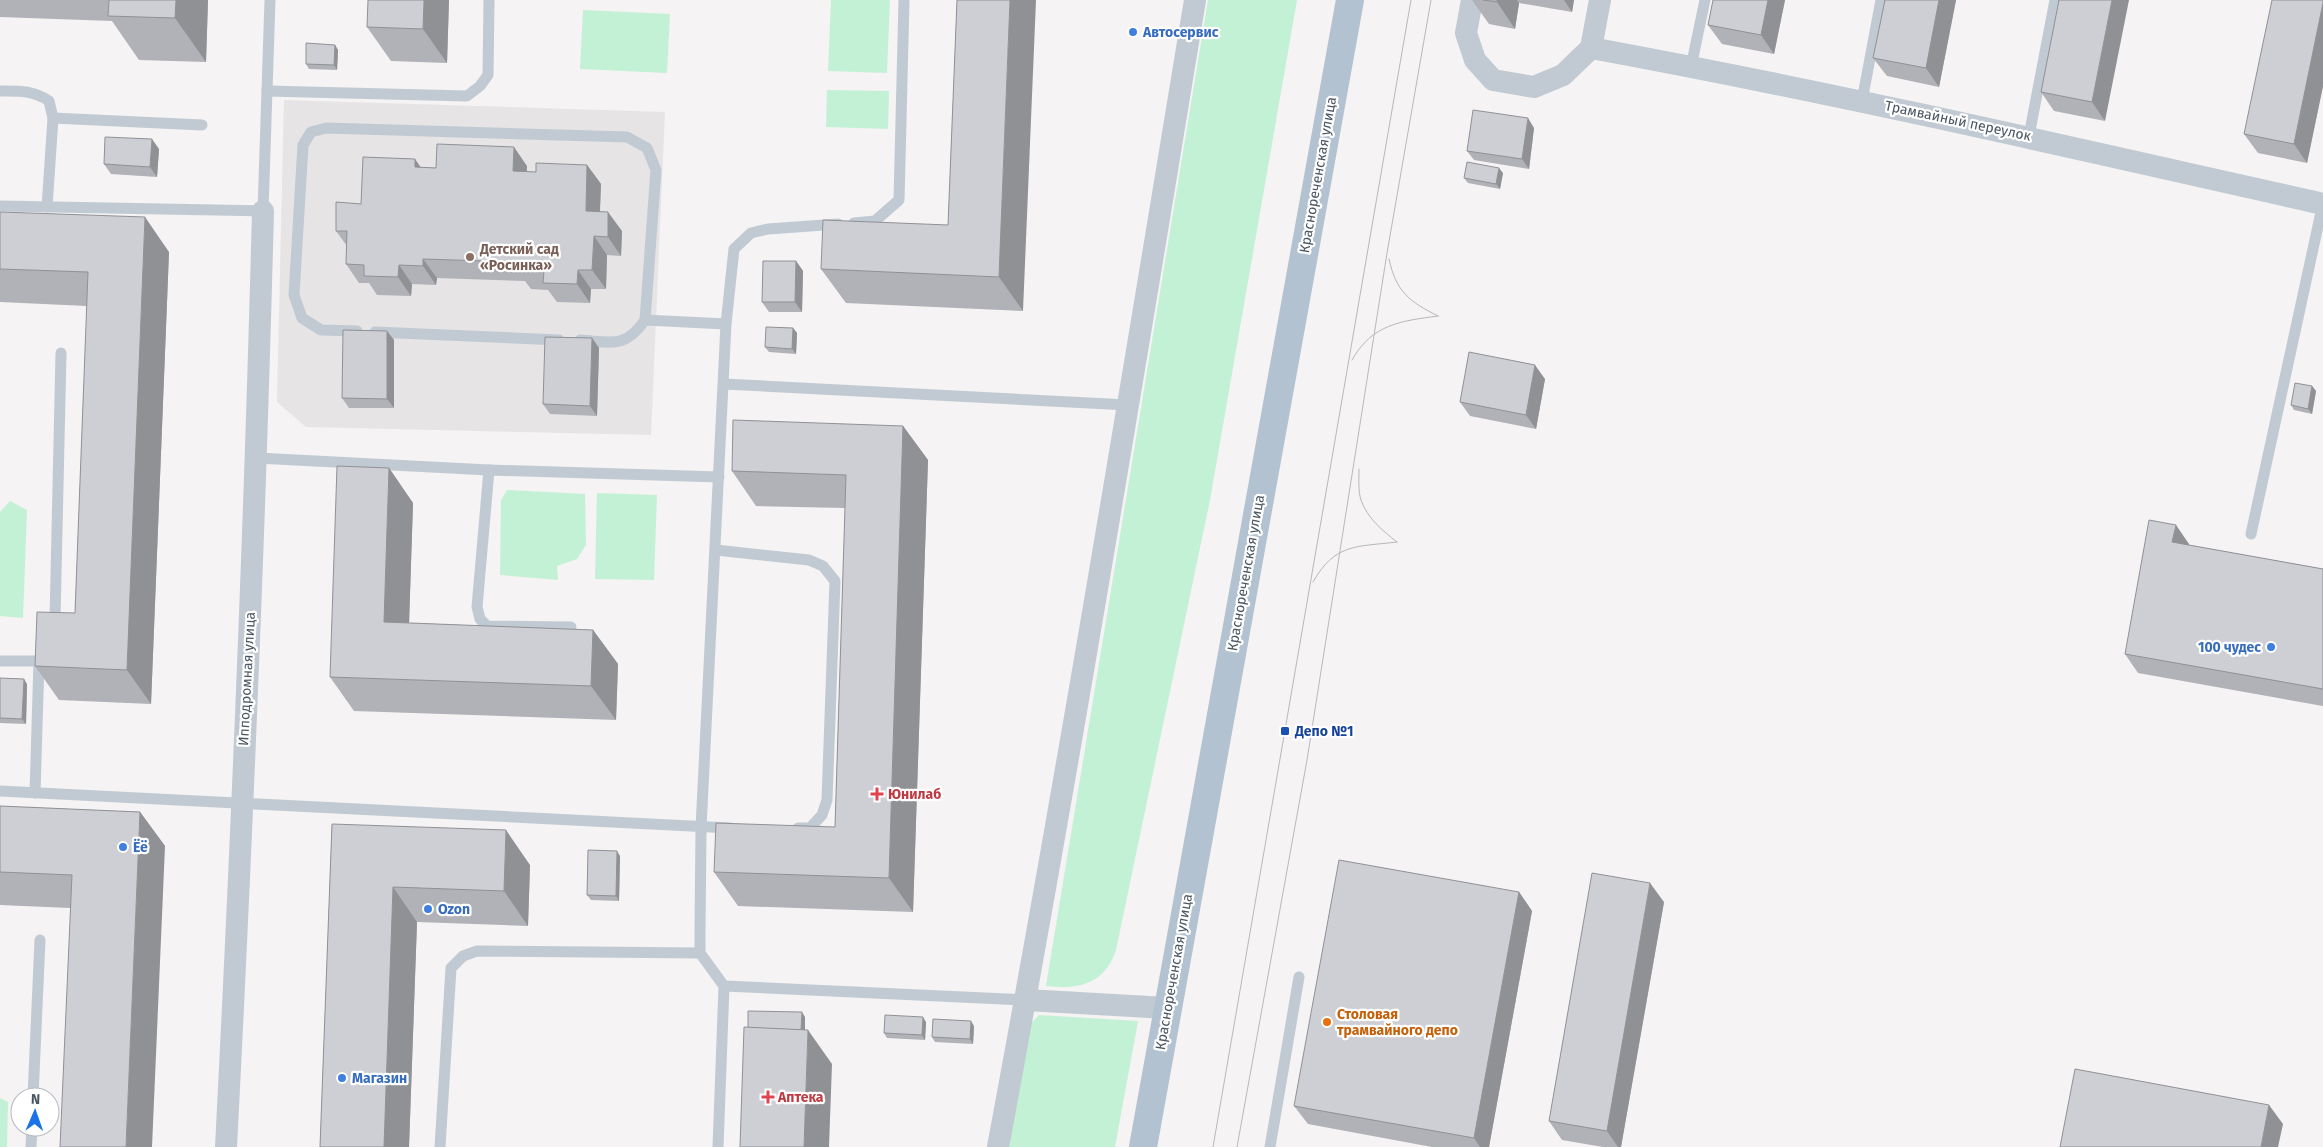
<svg xmlns="http://www.w3.org/2000/svg" width="2323" height="1147" viewBox="0 0 2323 1147" font-family="'Fira Sans',sans-serif">
<style>
.education{fill:#e6e4e5}
.green{fill:#c3f1d5}
.lines{fill:none;stroke-linecap:round;stroke-linejoin:round}
.service{stroke:#c1cad2;stroke-width:11}
.minor{stroke:#c1cad2;stroke-width:22}
.primary{stroke:#b3c2d1;stroke-width:28}
.tram{stroke:#b5b8bd;stroke-width:1}
.wall{fill:#b0b2b7}
.shaded-wall{fill:#909195}
.building{fill:#cdcfd5;stroke:#909195}
.shop-dot{fill:#3f7fe0;stroke:#fff;stroke-width:2}
.education-dot{fill:#8d6e63;stroke:#fff;stroke-width:2}
.transit-dot{fill:#1a4fb4;stroke:#fff;stroke-width:2}
.health-dot{fill:#e0444e;stroke:#fff;stroke-width:2}
.food-dot{fill:#e8710a;stroke:#fff;stroke-width:2}
.labels{text-anchor:middle;dominant-baseline:central;stroke-width:4.5;stroke-linejoin:round;paint-order:stroke}
.shop-label{font-size:14px;font-weight:bold;fill:#366cbe;stroke:#fff;text-anchor:start}
.street-label{font-size:14px;fill:#4a5661;stroke:#fff}
.education-label{font-size:14px;font-weight:bold;fill:#785e54;stroke:#fff;text-anchor:start}
.transit-label{font-size:14px;font-weight:bold;fill:#164399;stroke:#fff;text-anchor:start}
.health-label{font-size:14px;font-weight:bold;fill:#be3a42;stroke:#fff;text-anchor:start}
.food-label{font-size:14px;font-weight:bold;fill:#c56008;stroke:#fff;text-anchor:start}
</style>
<rect width="100%" height="100%" fill="#f5f3f3"/>
<polygon class="education" points="284,100 665,112 651,435 306,427 277,402"/>
<g class="green">
<polygon points="831,0 890,0 887,73 828,71"/>
<path d="M1208 0H1297L1210 500 1116 950C1105 984 1078 990 1046 986Z"/>
<polygon points="583,10 670,14 667,73 580,69"/>
<polygon points="827,90 889,91 888,129 826,127"/>
<polygon points="507,490 585,494 586,545 577,559 557,566 558,580 500,575 501,500"/>
<polygon points="597,493 657,495 654,580 595,579"/>
<polygon points="10,501 27,510 23,618 0,616 0,512"/>
<polygon points="1039,1015 1138,1021 1115,1147 1002,1147 1024,1030"/>
<polygon points="0,1098 8,1102 7,1147 0,1147"/>
</g>
<g class="lines">
<g class="service">
<polyline points="1691,67 1705,0"/>
<path d="M0 91C18 91 33 90 49 101L53 118 47 207"/>
<polyline points="267,91 467,96 480,86 488,75 489,0"/>
<polyline points="1862,101 1881,0"/>
<polyline points="53,118 202,125"/>
<polyline points="2029,136 2055,0"/>
<polyline points="0,206 263,211 270,0"/>
<polyline points="854,223 875,221 899,200 904,0"/>
<polyline points="357,331 321,330 302,318 294,295 303,145 311,132 326,128 627,137 647,148 656,170 645,320"/>
<polyline points="375,332 559,340"/>
<path d="M580 340C612 342 625 349 645 320L726 324"/>
<polyline points="724,384 1128,405"/>
<polyline points="257,458 489,470 719,477"/>
<polyline points="489,470 477,607 480,619 487,626 571,627"/>
<polyline points="2251,534 2323,203"/>
<polyline points="716,550 809,560 823,566 835,581 827,800 822,815 810,828 798,828"/>
<polyline points="53,626 55,620 61,353"/>
<polyline points="0,661 39,661"/>
<polyline points="0,791 730,828"/>
<polyline points="35,793 39,661 41,655"/>
<polyline points="724,986 1026,1000"/>
<polyline points="33,1097 40,940"/>
<polyline points="31,1147 32,1127"/>
<polyline points="440,1147 451,968 463,956 477,951 700,953"/>
<polyline points="718,1147 724,986 700,953 700,933 701,828 726,324 734,249 751,233 768,229 838,224"/>
<polyline points="1270,1147 1299,977"/>
</g>
<g class="minor">
<polyline points="1472,0 1466,33 1475,60 1493,80 1534,87 1563,75 1591,48 1600,0"/>
<path d="M1591 48C1836 93 2079 149 2323 204"/>
<polyline points="1026,1000 1167,1008"/>
<path d="M226 1147C242 835 255 523 263 211"/>
<path d="M998 1147C1069 766 1132 383 1195 0"/>
</g>
<polyline class="primary" points="1143,1147 1350,0"/>
<g class="tram">
<path d="M1389 259C1396 292 1410 302 1438 316"/>
<path d="M1352 360C1372 324 1401 321 1438 316"/>
<path d="M1359 469C1359 479 1358 491 1361 500 1367 518 1383 531 1397 542"/>
<path d="M1313 582C1335 543 1356 547 1397 542"/>
<polyline points="1213,1147 1411,0"/>
<polyline points="1237,1147 1307,760 1387,253 1431,0"/>
</g>
</g>
<g class="wall">
<polygon points="0,0 208,0 206,62 139,60 112,21 0,17"/>
<polygon points="449,0 447,63 391,61 367,27"/>
<polygon points="957,0 1023,311 846,303 821,269 948,225"/>
<polygon points="1472,0 1574,0 1572,12 1519,3 1515,29 1489,24"/>
<polygon points="1713,0 1785,0 1774,54 1722,44 1708,25"/>
<polygon points="1885,0 1956,0 1939,87 1887,76 1873,58"/>
<polygon points="2059,0 2105,121 2054,111 2041,92"/>
<polygon points="2323,0 2323,86 2307,163 2258,153 2244,134"/>
<polygon points="335,45 338,50 337,70 309,69 306,64"/>
<polygon points="1534,128 1529,169 1474,160 1467,151"/>
<polygon points="159,149 157,177 111,174 104,164"/>
<polygon points="587,165 601,184 600,212 622,231 621,256 607,255 606,289 591,289 590,303 557,302 548,290 531,289 525,281 437,278 436,285 412,284 411,296 377,295 369,283 359,283 346,264 347,246 336,231 361,204 421,167 436,168 527,166 527,172 536,172"/>
<polygon points="1503,173 1500,189 1468,183 1464,178"/>
<polygon points="0,212 169,252 151,704 59,700 35,666 75,613 87,306 0,302"/>
<polygon points="796,261 803,271 802,312 769,312 762,302"/>
<polygon points="793,328 797,333 796,354 769,352 765,347"/>
<polygon points="387,331 394,340 394,408 349,408 342,398"/>
<polygon points="592,338 599,348 597,416 550,414 543,404"/>
<polygon points="1545,379 1536,429 1470,416 1460,402"/>
<polygon points="2312,386 2316,391 2312,414 2294,410 2291,405"/>
<polygon points="903,426 928,460 913,912 738,906 714,872 835,827 845,508 756,506 732,471"/>
<polygon points="389,468 413,503 409,623 593,630 618,664 616,720 354,711 330,677"/>
<polygon points="2189,544 2189,545 2323,569 2323,706 2138,673 2125,654"/>
<polygon points="0,678 27,684 26,724 0,723"/>
<polygon points="0,806 140,812 165,846 70,908 0,905"/>
<polygon points="332,824 530,865 528,926 417,922 409,1147 320,1147"/>
<polygon points="620,856 619,901 591,900 587,895"/>
<polygon points="1519,892 1532,911 1489,1147 1432,1147 1308,1124 1294,1106"/>
<polygon points="1664,902 1621,1147 1603,1147 1562,1140 1549,1121"/>
<polygon points="926,1022 925,1040 887,1038 884,1033"/>
<polygon points="974,1026 973,1044 935,1042 932,1037"/>
</g>
<g class="shaded-wall">
<polygon points="176,0 208,0 206,62 175,18"/>
<polygon points="424,0 449,0 447,63 423,29"/>
<polygon points="1010,0 1036,0 1023,311 999,277"/>
<polygon points="1497,0 1517,0 1519,3 1515,29 1497,2"/>
<polygon points="1564,0 1574,0 1572,12"/>
<polygon points="1768,0 1785,0 1774,54 1761,35"/>
<polygon points="1939,0 1956,0 1939,87 1926,68"/>
<polygon points="2112,0 2129,0 2105,121 2092,102"/>
<polygon points="2323,3 2323,86 2307,163 2294,144"/>
<polygon points="335,45 338,50 337,70 334,65"/>
<polygon points="1528,118 1534,128 1529,169 1522,159"/>
<polygon points="152,139 159,149 157,177 150,167"/>
<polygon points="514,147 527,166 526,190 513,171"/>
<polygon points="415,159 428,178 415,167"/>
<polygon points="587,165 601,184 599,230 586,211"/>
<polygon points="1499,168 1503,173 1500,189 1496,184"/>
<polygon points="608,212 622,231 621,256 608,237"/>
<polygon points="145,217 169,252 151,704 127,670"/>
<polygon points="594,236 607,255 606,289 592,270"/>
<polygon points="423,259 437,278 436,285 423,266"/>
<polygon points="796,261 803,271 802,312 795,302"/>
<polygon points="399,265 412,284 411,296 398,277"/>
<polygon points="578,270 591,289 590,303 577,284"/>
<polygon points="793,328 797,333 796,354 792,349"/>
<polygon points="387,331 394,340 394,408 387,399"/>
<polygon points="592,338 599,348 597,416 590,406"/>
<polygon points="1535,365 1545,379 1536,429 1526,415"/>
<polygon points="2312,386 2316,391 2312,414 2308,409"/>
<polygon points="903,426 928,460 913,912 889,878"/>
<polygon points="389,468 413,503 408,657 384,622"/>
<polygon points="2176,525 2189,544 2186,561 2172,542"/>
<polygon points="593,630 618,664 616,720 591,686"/>
<polygon points="24,679 27,684 26,724 22,719"/>
<polygon points="140,812 165,846 152,1147 126,1147"/>
<polygon points="506,830 530,865 528,926 504,891"/>
<polygon points="617,851 620,856 619,901 616,896"/>
<polygon points="1650,883 1664,902 1621,1147 1618,1147 1607,1131"/>
<polygon points="393,887 417,922 409,1147 384,1147"/>
<polygon points="1519,892 1532,911 1489,1147 1480,1147 1474,1138"/>
<polygon points="802,1012 805,1017 805,1035 801,1030"/>
<polygon points="923,1017 926,1022 925,1040 922,1035"/>
<polygon points="971,1021 974,1026 973,1044 970,1039"/>
<polygon points="808,1030 832,1064 829,1147 804,1147"/>
<polygon points="2269,1105 2283,1124 2278,1147 2261,1147"/>
</g>
<g class="building">
<polygon points="109,0 176,0 175,18 108,16"/>
<polygon points="368,0 424,0 423,29 367,27"/>
<polygon points="957,0 1010,0 999,277 821,269 823,220 948,225"/>
<polygon points="1483,0 1497,0 1497,2"/>
<polygon points="1713,0 1768,0 1761,35 1708,25"/>
<polygon points="1885,0 1939,0 1926,68 1873,58"/>
<polygon points="2059,0 2112,0 2092,102 2041,92"/>
<polygon points="2272,0 2323,0 2323,3 2294,144 2244,134"/>
<polygon points="306,43 335,45 334,65 306,64"/>
<polygon points="1473,110 1528,118 1522,159 1467,151"/>
<polygon points="105,137 152,139 150,167 104,164"/>
<polygon points="437,144 514,147 513,171 536,172 536,163 587,165 586,211 608,212 608,237 594,236 592,270 578,270 577,284 543,283 544,271 518,270 518,262 423,259 423,266 399,265 398,277 364,276 364,265 346,264 347,231 336,231 336,202 361,204 363,157 415,159 415,167 436,168"/>
<polygon points="1467,162 1499,168 1496,184 1464,178"/>
<polygon points="0,212 145,217 127,670 35,666 37,612 75,613 88,272 0,269"/>
<polygon points="763,261 796,261 795,302 762,302"/>
<polygon points="766,327 793,328 792,349 765,347"/>
<polygon points="343,330 387,331 387,399 342,398"/>
<polygon points="545,337 592,338 590,406 543,404"/>
<polygon points="1469,352 1535,365 1526,415 1460,402"/>
<polygon points="2295,383 2312,386 2308,409 2291,405"/>
<polygon points="733,420 903,426 889,878 714,872 716,823 835,827 846,475 732,471"/>
<polygon points="337,466 389,468 384,622 593,630 591,686 330,677"/>
<polygon points="2149,520 2176,525 2172,542 2323,569 2323,689 2125,654"/>
<polygon points="0,678 24,679 22,719 0,718"/>
<polygon points="0,806 140,812 126,1147 60,1147 72,875 0,872"/>
<polygon points="332,824 506,830 504,891 393,887 384,1147 320,1147"/>
<polygon points="588,850 617,851 616,896 587,895"/>
<polygon points="1339,860 1519,892 1474,1138 1294,1106"/>
<polygon points="1592,873 1650,883 1607,1131 1549,1121"/>
<polygon points="748,1011 802,1012 801,1030 748,1028"/>
<polygon points="885,1015 923,1017 922,1035 884,1033"/>
<polygon points="933,1019 971,1021 970,1039 932,1037"/>
<polygon points="744,1027 808,1030 804,1147 740,1147"/>
<polygon points="2075,1069 2269,1105 2261,1147 2060,1147"/>
</g>
<g class="shop-dot">
<circle cx="1133" cy="32" r="5"/>
<circle cx="2271" cy="647" r="5"/>
<circle cx="123" cy="847" r="5"/>
<circle cx="428" cy="909" r="5"/>
<circle cx="342" cy="1078" r="5"/>
</g>
<circle class="education-dot" cx="470" cy="257" r="5"/>
<rect class="transit-dot" x="1280" y="726" width="10" height="10" rx="2.5"/>
<g class="health-dot">
<path d="M874.5 786.5h5v5h5v5h-5v5h-5v-5h-5v-5h5z"/>
<path d="M765.5 1089.5h5v5h5v5h-5v5h-5v-5h-5v-5h5z"/>
</g>
<circle class="food-dot" cx="1327" cy="1022" r="5"/>
<g class="labels">
<g class="shop-label">
<text x="1143" y="32">Автосервис</text>
<text x="2261" y="647" text-anchor="end">100 чудес</text>
<text x="133" y="847">Ёё</text>
<text x="438" y="909">Ozon</text>
<text x="352" y="1078">Магазин</text>
</g>
<g class="street-label">
<text transform="translate(1958 121) rotate(12)">Трамвайный переулок</text>
<text transform="translate(1318 175) rotate(-80)">Краснореченская улица</text>
<text transform="translate(1246 573) rotate(-80)">Краснореченская улица</text>
<text transform="translate(247 679) rotate(-87)">Ипподромная улица</text>
<text transform="translate(1174 972) rotate(-80)">Краснореченская улица</text>
</g>
<g class="education-label">
<text x="480" y="249">Детский сад<tspan x="480" dy="16">«Росинка»</tspan></text>
</g>
<g class="transit-label">
<text x="1295" y="731">Депо №1</text>
</g>
<g class="health-label">
<text x="888" y="794">Юнилаб</text>
<text x="778" y="1097">Аптека</text>
</g>
<g class="food-label">
<text x="1337" y="1014">Столовая<tspan x="1337" dy="16">трамвайного депо</tspan></text>
</g>
</g>
<g transform="translate(35 1112) rotate(2)"><circle r="24" fill="#ffffff" stroke="#b7bbc0"/>
<path d="M0-4L9 19L0 12L-9 19Z" fill="#1a73e8"/>
<text y="-8" font-size="14" font-weight="bold" text-anchor="middle" fill="#4a5661">N</text>
</g>
</svg>
